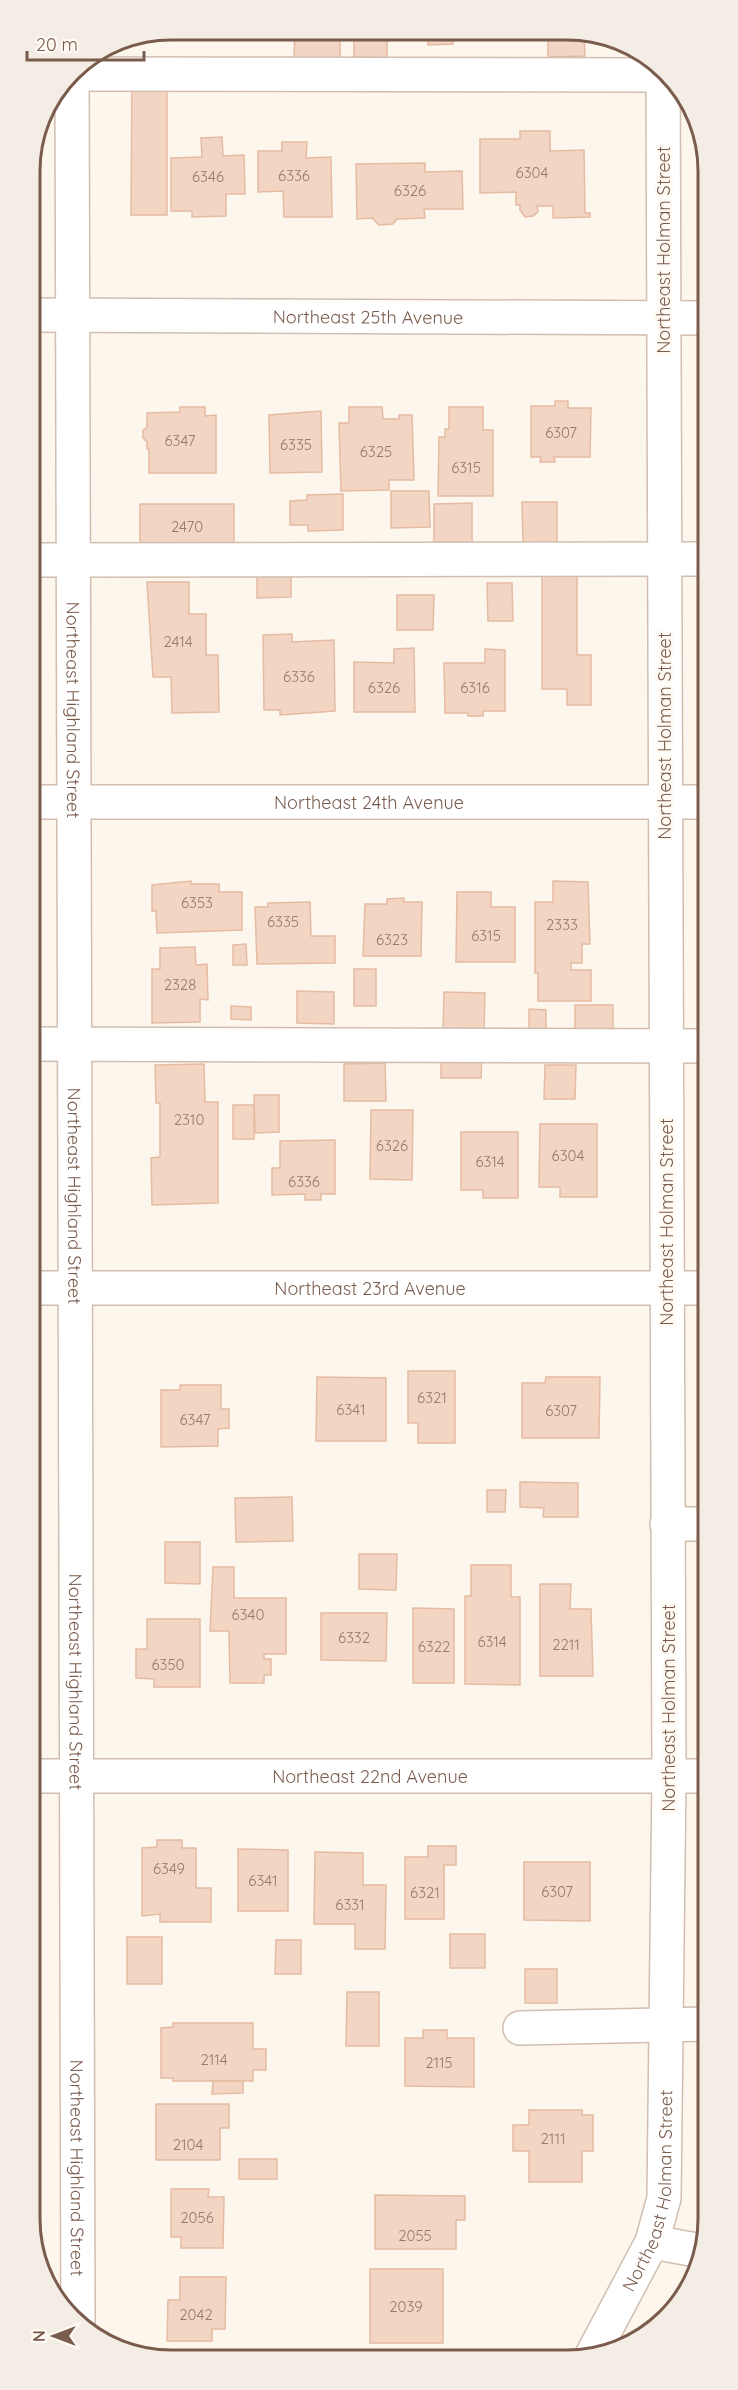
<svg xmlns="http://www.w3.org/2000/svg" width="738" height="2390" viewBox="0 0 738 2390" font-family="Quicksand,sans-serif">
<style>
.building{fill:#f3d5c3;stroke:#e6bba3;stroke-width:1.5}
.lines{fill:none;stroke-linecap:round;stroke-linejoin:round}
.minor-casing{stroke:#d1beb0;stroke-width:36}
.minor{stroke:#fff;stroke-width:33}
.labels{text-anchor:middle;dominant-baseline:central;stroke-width:6;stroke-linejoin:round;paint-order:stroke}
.number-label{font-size:15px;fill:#987a6a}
.street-label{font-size:18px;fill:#7a5c4d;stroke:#fffaf3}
.rim{fill:none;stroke:#7a5c4d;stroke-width:3}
</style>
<rect width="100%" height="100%" fill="#fdf6ec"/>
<g class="building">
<polygon points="295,31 340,31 340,60 294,59"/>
<polygon points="354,31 387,31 387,58 354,57"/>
<polygon points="428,32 453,32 453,44 428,45"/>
<polygon points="548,32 584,33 585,56 548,57"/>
<polygon points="132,75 167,75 167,215 131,215"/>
<polygon points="520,131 550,131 550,151 584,150 585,213 590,213 590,217 553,218 553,206 537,206 538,212 533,216 525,217 520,210 520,205 516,205 516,192 480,193 480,139 520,139"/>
<polygon points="222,137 223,156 244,155 245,194 226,194 226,216 192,217 192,211 171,211 171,158 202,157 201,138"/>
<polygon points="282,142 307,142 306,158 331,157 332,217 284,217 283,191 258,192 258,151 282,151"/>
<polygon points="425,163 425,172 462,171 463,209 424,209 425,218 397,219 393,224 379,225 372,218 357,219 356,164"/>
<polygon points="555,401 568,401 568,408 591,408 590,457 554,457 555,462 540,462 541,457 531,457 531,406 555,406"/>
<polygon points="180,407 205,407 205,416 216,415 216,473 149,473 149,449 147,449 147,442 143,438 143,430 147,427 147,413 180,412"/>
<polygon points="349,407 382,407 383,419 399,419 399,415 412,415 414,480 389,480 389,490 341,491 339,423 349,423"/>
<polygon points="449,407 483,407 483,430 493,430 493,496 438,496 439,437 445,437 445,429 449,429"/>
<polygon points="321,411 322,472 270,473 269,415"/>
<polygon points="391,491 429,491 430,527 391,528"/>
<polygon points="343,494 343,530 308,531 308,525 290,525 290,501 307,500 307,495"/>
<polygon points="522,502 557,502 557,542 523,543"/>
<polygon points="472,503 472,543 434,543 434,504"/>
<rect x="140" y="504" width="94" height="43"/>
<polygon points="542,568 577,568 577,655 591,655 591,705 567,705 567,689 542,689"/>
<polygon points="291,569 291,597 257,598 257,570"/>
<polygon points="147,582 189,582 189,614 206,614 206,655 218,655 219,712 172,713 171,677 153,677"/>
<polygon points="487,583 512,583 513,621 488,621"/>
<polygon points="397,595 434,595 433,630 397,630"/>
<polygon points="292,634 292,642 334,640 335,711 280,715 280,710 264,710 263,635"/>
<polygon points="414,648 415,712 354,712 354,662 394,663 394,649"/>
<polygon points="485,649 505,650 505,711 483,711 483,716 468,716 468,713 445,713 444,663 485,663"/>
<polygon points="191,881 191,884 219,884 219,892 242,892 242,930 157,933 156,911 152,911 152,885"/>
<polygon points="553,881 588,882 590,944 582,944 582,963 571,963 571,970 591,970 591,1001 538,1001 538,973 535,973 535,902 553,902"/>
<polygon points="457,892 491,892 491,907 515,907 515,962 456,962"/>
<polygon points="404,898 404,902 422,902 421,956 363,956 365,904 387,904 387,899"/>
<polygon points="310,902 311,936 335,936 335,963 257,964 255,907 268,907 268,903"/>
<polygon points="246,944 247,965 233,965 233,945"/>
<polygon points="195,947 196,965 207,964 208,1000 200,999 200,1022 152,1023 152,969 160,969 160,948"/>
<rect x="354" y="969" width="22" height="37"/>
<polygon points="297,991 334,992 334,1024 297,1023"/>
<polygon points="444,992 485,993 484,1031 443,1031"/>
<rect x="575" y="1005" width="38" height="24"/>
<polygon points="231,1006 251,1007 251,1020 231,1019"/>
<polygon points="529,1009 546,1010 546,1029 529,1029"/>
<polygon points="441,1054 482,1054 481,1078 441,1078"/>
<polygon points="385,1063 386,1101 344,1101 344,1064"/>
<polygon points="204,1064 205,1102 218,1102 218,1203 152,1205 151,1158 160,1157 160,1103 156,1103 155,1065"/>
<polygon points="545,1065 576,1065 575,1099 544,1099"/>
<polygon points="254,1095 279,1095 279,1132 255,1133"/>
<rect x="233" y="1105" width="21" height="34"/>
<polygon points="371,1110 413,1110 412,1180 370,1179"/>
<polygon points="540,1124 597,1124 597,1197 560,1197 560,1187 539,1187"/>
<polygon points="461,1132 518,1132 518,1198 483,1198 483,1190 461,1190"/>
<polygon points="335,1140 335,1194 321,1194 321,1200 305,1200 305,1194 272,1195 272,1168 280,1168 280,1141"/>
<polygon points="408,1371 455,1371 455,1443 418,1443 418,1423 408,1423"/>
<polygon points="317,1377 386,1378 386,1441 316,1441"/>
<polygon points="546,1377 600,1377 599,1438 522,1438 522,1383 545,1383"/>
<polygon points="180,1385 221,1385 221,1409 229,1409 229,1428 218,1429 218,1446 161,1447 161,1390 180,1390"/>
<polygon points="520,1482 578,1483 578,1517 543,1517 544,1508 520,1507"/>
<polygon points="487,1490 506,1490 505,1512 487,1512"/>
<polygon points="292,1497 293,1541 236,1542 235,1498"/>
<polygon points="165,1542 200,1542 200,1584 165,1583"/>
<polygon points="359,1554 397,1554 396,1590 359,1589"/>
<polygon points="471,1565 511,1565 511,1597 520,1597 520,1685 465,1684 465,1596 471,1596"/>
<polygon points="213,1567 234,1567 234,1598 286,1598 286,1654 264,1654 264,1659 271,1659 271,1675 264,1675 264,1683 230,1683 229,1631 210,1631"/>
<polygon points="540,1584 571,1584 570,1609 591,1609 593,1676 540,1676"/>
<polygon points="413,1608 454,1609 454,1683 413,1683"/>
<polygon points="321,1613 387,1613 386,1661 321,1660"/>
<polygon points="147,1619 200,1619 200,1687 154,1687 154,1679 136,1678 136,1649 147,1649"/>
<polygon points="157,1840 182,1840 182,1848 196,1848 196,1888 211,1888 211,1922 160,1922 160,1914 142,1916 142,1848 157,1847"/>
<polygon points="428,1846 456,1846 456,1865 444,1865 444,1919 405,1919 405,1857 428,1857"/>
<polygon points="238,1849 288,1850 288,1911 238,1911"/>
<polygon points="315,1852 363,1853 363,1885 386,1885 385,1949 355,1949 355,1924 314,1924"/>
<polygon points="524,1862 590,1862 590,1921 524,1920"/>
<rect x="450" y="1934" width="35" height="34"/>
<rect x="127" y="1937" width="35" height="47"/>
<polygon points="276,1940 301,1940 301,1974 275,1974"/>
<rect x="525" y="1969" width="32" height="34"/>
<polygon points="347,1992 379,1992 379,2046 346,2046"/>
<polygon points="173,2023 253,2023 253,2049 266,2049 266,2070 253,2070 253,2081 173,2081 173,2078 161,2078 161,2028 173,2027"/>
<polygon points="423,2030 447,2030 447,2038 474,2038 474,2087 405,2086 405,2038 423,2038"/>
<polygon points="213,2081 243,2081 243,2093 212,2094"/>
<polygon points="156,2104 229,2104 229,2128 220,2128 220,2160 156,2160"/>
<polygon points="529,2110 582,2110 582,2115 593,2115 593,2151 582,2151 582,2182 529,2182 529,2151 513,2151 513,2125 529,2125"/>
<rect x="239" y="2159" width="38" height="20"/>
<polygon points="171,2189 209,2189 208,2197 224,2197 223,2248 181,2248 181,2237 171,2237"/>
<polygon points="375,2195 465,2196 465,2220 456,2220 456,2249 375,2249"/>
<rect x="370" y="2269" width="73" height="74"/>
<polygon points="180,2277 226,2277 225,2329 212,2329 212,2341 167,2341 168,2300 180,2300"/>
</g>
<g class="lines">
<defs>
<g id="minor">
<path id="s1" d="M72 71 78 2322"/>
<polyline points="70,74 668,75"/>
<path id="s2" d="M30 315 706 318"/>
<polyline points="31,560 706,559"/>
<path id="s3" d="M31 802H706"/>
<polyline points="31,1044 706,1046"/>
<path id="s4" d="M32 1288H707"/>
<polyline points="667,1524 707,1524"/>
<path id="s5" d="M32 1776H707"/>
<polyline points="520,2028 707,2024"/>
<polyline points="652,2242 702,2251"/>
<path id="s6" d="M591 2357 652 2242 664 2198 669 1776 663 70"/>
</g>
</defs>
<use href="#minor" class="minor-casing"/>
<use href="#minor" class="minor"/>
</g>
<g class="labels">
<g class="number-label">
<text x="532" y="172">6304</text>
<text x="294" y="175">6336</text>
<text x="208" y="176">6346</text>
<text x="410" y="190">6326</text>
<text x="561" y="432">6307</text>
<text x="180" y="440">6347</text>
<text x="296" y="444">6335</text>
<text x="376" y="451">6325</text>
<text x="466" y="467">6315</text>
<text x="187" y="526">2470</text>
<text x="178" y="641">2414</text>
<text x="299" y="676">6336</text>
<text x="384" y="687">6326</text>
<text x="475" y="687">6316</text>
<text x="197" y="902">6353</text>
<text x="283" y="921">6335</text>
<text x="562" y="924">2333</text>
<text x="486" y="935">6315</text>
<text x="392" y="939">6323</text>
<text x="180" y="984">2328</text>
<text x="189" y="1119">2310</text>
<text x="392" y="1145">6326</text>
<text x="568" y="1155">6304</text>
<text x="490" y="1161">6314</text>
<text x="304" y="1181">6336</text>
<text x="432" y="1397">6321</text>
<text x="351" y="1409">6341</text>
<text x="561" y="1410">6307</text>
<text x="195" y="1419">6347</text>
<text x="248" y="1614">6340</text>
<text x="354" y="1637">6332</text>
<text x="492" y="1641">6314</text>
<text x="566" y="1644">2211</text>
<text x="434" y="1646">6322</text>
<text x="168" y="1664">6350</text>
<text x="169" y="1868">6349</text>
<text x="263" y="1880">6341</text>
<text x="557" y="1891">6307</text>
<text x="425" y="1892">6321</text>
<text x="350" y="1904">6331</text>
<text x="214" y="2059">2114</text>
<text x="439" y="2062">2115</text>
<text x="553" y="2138">2111</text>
<text x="188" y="2144">2104</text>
<text x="197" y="2217">2056</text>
<text x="415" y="2235">2055</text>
<text x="406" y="2306">2039</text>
<text x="196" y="2314">2042</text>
</g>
<g class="street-label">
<text transform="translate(663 250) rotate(-90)">Northeast Holman Street</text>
<text stroke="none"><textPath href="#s2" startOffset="338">Northeast 25th Avenue</textPath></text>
<text stroke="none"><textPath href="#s1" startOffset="639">Northeast Highland Street</textPath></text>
<text transform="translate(664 736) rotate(-90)">Northeast Holman Street</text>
<text stroke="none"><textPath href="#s3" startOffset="338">Northeast 24th Avenue</textPath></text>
<text stroke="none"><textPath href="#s1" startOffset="1125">Northeast Highland Street</textPath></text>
<text transform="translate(666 1222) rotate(-90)">Northeast Holman Street</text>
<text stroke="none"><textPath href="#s4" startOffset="338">Northeast 23rd Avenue</textPath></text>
<text stroke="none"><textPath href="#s1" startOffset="1611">Northeast Highland Street</textPath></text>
<text transform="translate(668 1708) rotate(-90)">Northeast Holman Street</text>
<text stroke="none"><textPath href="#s5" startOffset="338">Northeast 22nd Avenue</textPath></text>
<text stroke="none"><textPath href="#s1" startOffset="2097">Northeast Highland Street</textPath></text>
<text stroke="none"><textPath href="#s6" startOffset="180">Northeast Holman Street</textPath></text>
</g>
</g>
<path d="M0 0H738V2390H0ZM171 40H567A131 131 0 0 1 698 171V2219A131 131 0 0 1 567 2350H171A131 131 0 0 1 40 2219V171A131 131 0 0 1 171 40Z" fill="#f4ede6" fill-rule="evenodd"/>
<path class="rim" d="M171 40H567A131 131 0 0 1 698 171V2219A131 131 0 0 1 567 2350H171A131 131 0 0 1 40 2219V171A131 131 0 0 1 171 40Z"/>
<g transform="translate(54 2336) rotate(270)" stroke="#fffaf3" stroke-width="4.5" paint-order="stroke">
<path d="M0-4.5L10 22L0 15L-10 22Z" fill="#7a5c4d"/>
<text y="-9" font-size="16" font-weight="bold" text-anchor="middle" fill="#7a5c4d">N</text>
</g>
<path d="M27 51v9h117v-9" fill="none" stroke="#7a5c4d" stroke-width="3"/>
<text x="36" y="51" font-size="18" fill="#7a5c4d" stroke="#fffaf3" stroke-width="4.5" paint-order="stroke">20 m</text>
</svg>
